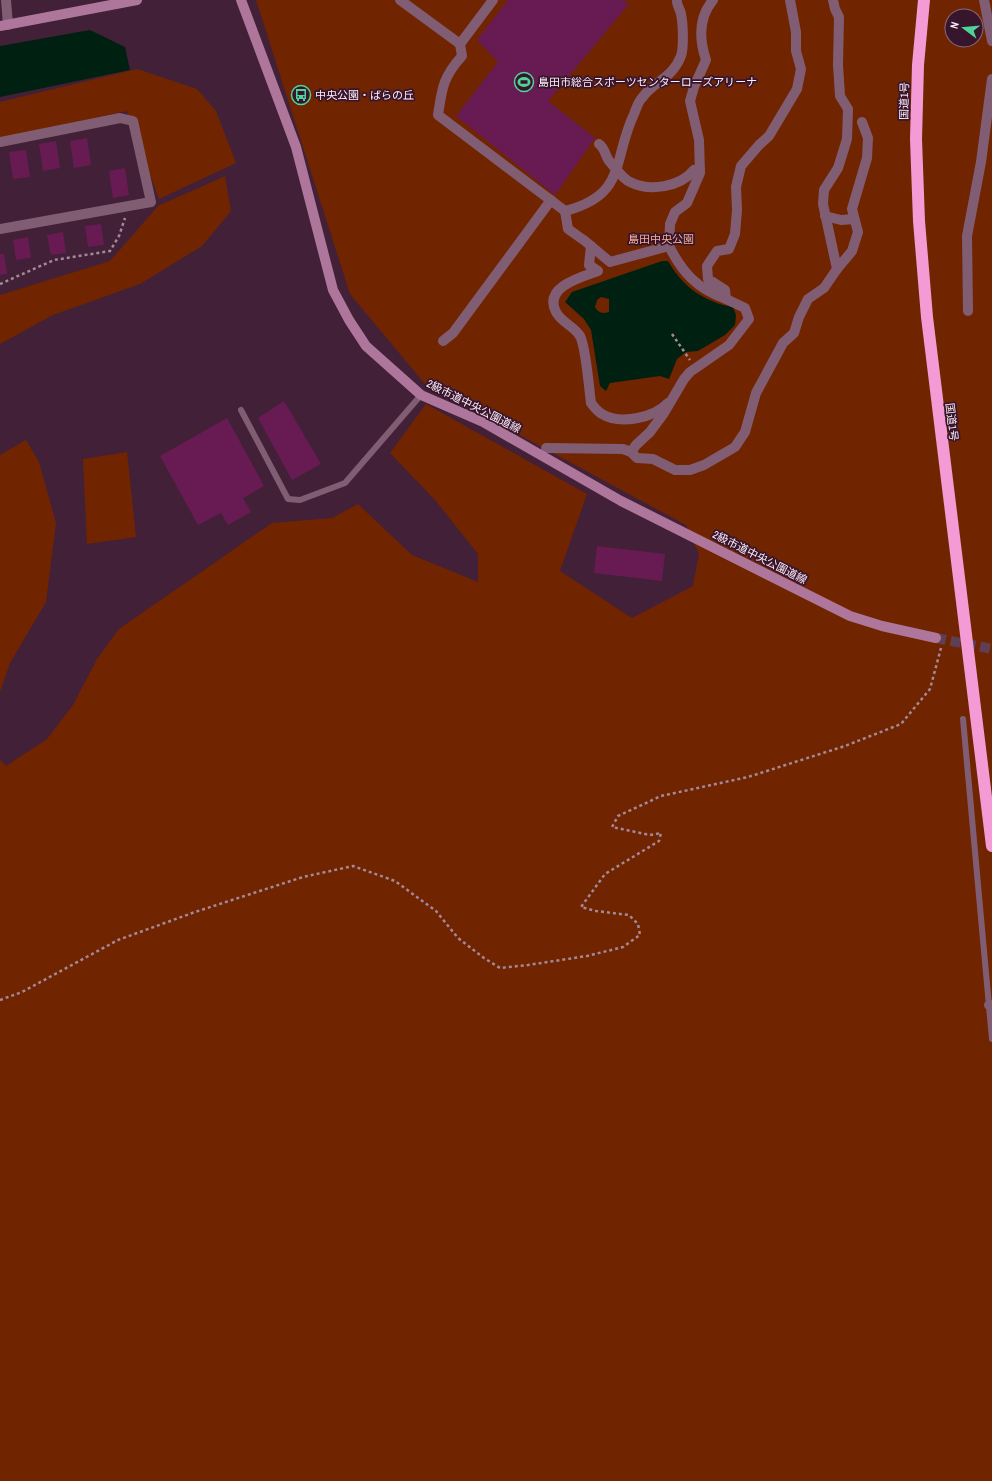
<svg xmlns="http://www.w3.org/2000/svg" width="992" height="1481" viewBox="0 0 992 1481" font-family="'Archivo Narrow','Noto Sans JP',sans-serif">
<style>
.green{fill:#712400;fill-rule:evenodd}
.water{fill:#002011;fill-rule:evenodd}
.building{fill:#681b53}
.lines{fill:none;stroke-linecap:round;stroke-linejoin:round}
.secondary-tunnel{stroke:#5e3f54;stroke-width:10;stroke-dasharray:10 5;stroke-linecap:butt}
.path{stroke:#a3899a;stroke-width:2.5;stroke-dasharray:3 3;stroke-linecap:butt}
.lane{stroke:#815d74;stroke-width:6}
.street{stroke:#815d74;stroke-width:10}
.secondary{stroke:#af769b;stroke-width:10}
.highway{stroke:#f49bd5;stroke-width:12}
.labels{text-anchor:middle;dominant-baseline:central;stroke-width:3.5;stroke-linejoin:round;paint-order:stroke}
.poi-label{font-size:11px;fill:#ffecf7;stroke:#37162d;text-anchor:start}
.street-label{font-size:11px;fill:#ffecf7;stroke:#37162d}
.park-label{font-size:11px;fill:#f5ac91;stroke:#37162d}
</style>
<rect width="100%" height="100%" fill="#422037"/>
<g class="green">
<path d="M256 0H992V1481H0V760L6 766 47 739 73 705 97 659 119 629 272 523 332 518 358 504 412 555 478 582V554L435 500 390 453 426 404 587 494 560 571 632 618 693 586 699 554 686 525 425 384 350 294ZM952 16H976V40H952Z"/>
<polygon points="137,69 197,89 216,111 236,163 159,199 127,111 0,138 0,102"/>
<polygon points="225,176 231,211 202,246 140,284 53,315 0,344 0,295 110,261 158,206"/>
<polygon points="26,440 39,462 56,523 46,602 10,663 0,692 0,455"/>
<polygon points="127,452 136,537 87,544 83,459"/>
</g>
<g class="water">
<polygon points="90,30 125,47 130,70 0,97 0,46"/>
<path d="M662 261H668C683 287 704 302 733 307L736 315 735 325 725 335 698 351 686 352 677 359 669 379 660 376 610 383 606 391 600 386 591 330 584 319 565 302 572 292ZM601 297 609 299V312C602 314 599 313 595 307L597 300Z"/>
</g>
<g class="building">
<polygon points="508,0 623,0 629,4 548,101 595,138 555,195 456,116 498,62 477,40"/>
<polygon points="87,138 91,165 74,168 70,141"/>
<polygon points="56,141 60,168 43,171 39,144"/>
<polygon points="26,150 30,177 13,179 9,152"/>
<polygon points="125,168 129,195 113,198 109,171"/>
<polygon points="101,224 104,245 88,247 85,226"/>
<polygon points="63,232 66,253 51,255 47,235"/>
<polygon points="28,237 31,258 16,260 13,240"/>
<polygon points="0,254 4,254 7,274 0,275"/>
<polygon points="284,401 321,464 292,480 258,418"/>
<polygon points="227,418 264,486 243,498 251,512 228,525 221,513 198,525 160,456"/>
<polygon points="597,546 665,554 662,581 594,573"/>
</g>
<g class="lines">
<polyline class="secondary-tunnel" points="936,638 992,649"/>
<g class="path">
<polyline points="0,284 54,260 110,251 119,236 125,218"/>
<polyline points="672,334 690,360"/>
<polyline points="0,1000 22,992 118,940 195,912 303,877 353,866 395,881 436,911 458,938 484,958 500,968 528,965 587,956 623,947 640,935 638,924 629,915 596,911 581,907 605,874 659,841 661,833 650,835 612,827 618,816 661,796 748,777 845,746 901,724 930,689 941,648"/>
</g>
<g class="lane">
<polyline points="241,410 288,499 300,500 345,483 421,395"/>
<polyline points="963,719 992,1039"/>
</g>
<g class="street">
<polyline points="6,0 8,25"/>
<polyline points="400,0 460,44"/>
<path d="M493 0 460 44 462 56C443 77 442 88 438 115L565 211C627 195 612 161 634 114 636 109 638 102 642 98 654 81 672 79 681 56 684 47 683 23 681 14 680 9 676 4 677 0"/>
<polyline points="984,0 992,41"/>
<polyline points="0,142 120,118 133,121 151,202 0,229"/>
<path d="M599 144C606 149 605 157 610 162 616 169 623 179 630 182 650 192 680 187 694 170L700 169"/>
<path d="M565 211 568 229 585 241 610 262 669 246 670 224 675 212 687 203 700 173 699 140 690 101 694 87 706 60C699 39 698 18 713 0"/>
<polyline points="825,216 841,220 854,219"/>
<path d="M591 246 589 265 598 271C581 277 543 287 556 312 561 322 575 327 580 336 586 347 589 389 591 403 594 407 598 412 602 414 620 425 654 418 668 403"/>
<path d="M669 246C682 272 697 289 726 299L725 290 708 279 707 266 717 251 729 249 735 234 737 210 736 187 741 166 759 145 769 136 797 89 801 69 796 51V32L790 0"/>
<polyline points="837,269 852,251 858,232 852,209 867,158 868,138 862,122"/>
<polyline points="726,299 745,308 749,319 729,345 690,372 684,379 664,413 650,432 636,445 631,452 637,458 653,459 675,470 690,470 704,465 735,447 745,432 756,393 783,343 794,333 799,317 808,299 824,288 837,269 823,204 824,190 838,168 847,139 848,109 840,96 838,65 839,17 835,9 833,0"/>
<polyline points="968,311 967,236 981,162 992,79"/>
<polyline points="443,341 453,333 551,200"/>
<polyline points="546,448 623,449 631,452"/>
<polyline points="989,1005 992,1005"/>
</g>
<g class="secondary">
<polyline points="241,0 296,147 333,290 349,320 366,346 421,395 483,422 621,501 850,616 882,626 936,638"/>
<polyline points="0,26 137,0"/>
</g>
<polyline class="highway" points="924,0 918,65 916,139 919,221 927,317 992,846"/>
</g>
<defs>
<symbol id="stadium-ring" viewBox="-11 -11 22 22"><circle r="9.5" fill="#37162d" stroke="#4fd398" stroke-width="1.5"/><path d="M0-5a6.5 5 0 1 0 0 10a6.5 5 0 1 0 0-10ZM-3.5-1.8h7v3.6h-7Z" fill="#4fd398"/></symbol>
<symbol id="bus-ring" viewBox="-11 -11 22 22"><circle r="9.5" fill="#37162d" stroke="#4fd398" stroke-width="1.5"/><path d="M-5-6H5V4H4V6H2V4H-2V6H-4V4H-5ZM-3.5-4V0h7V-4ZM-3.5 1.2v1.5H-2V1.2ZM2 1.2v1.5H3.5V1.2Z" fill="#4fd398"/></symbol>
</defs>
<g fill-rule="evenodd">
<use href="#stadium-ring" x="513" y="71" width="22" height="22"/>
<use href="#bus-ring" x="290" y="84" width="22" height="22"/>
</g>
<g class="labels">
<g class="poi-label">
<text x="538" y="82">島田市総合スポーツセンターローズアリーナ</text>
<text x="315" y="95">中央公園・ばらの丘</text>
</g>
<g class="street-label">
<text transform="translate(904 101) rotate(-89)">国道1号</text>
<text transform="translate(474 406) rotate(27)">2級市道中央公園道線</text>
<text transform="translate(952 422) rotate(83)">国道1号</text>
<text transform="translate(760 557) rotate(27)">2級市道中央公園道線</text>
</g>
<g class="park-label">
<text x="661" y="239">島田中央公園</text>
</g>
</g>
<g transform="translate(964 28) rotate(286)"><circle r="19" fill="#37162d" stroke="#876c7e"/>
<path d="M0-3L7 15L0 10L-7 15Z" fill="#4fd398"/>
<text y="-6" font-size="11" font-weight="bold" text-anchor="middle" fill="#ffecf7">N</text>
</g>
</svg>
